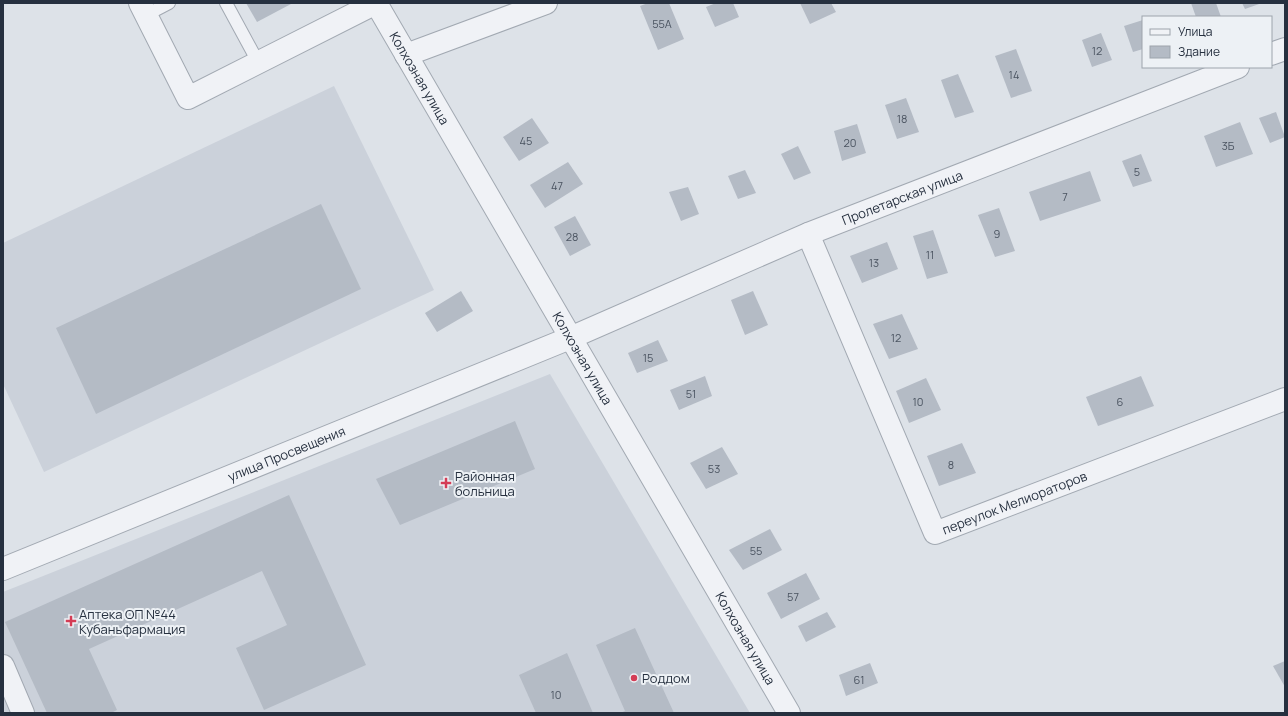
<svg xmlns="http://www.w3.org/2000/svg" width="1288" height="716" viewBox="0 0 1288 716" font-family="Manrope,sans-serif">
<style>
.built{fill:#cbd1da}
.building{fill:#b4bbc5}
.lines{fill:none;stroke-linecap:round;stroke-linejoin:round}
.lane-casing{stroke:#a2a9b2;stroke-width:14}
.street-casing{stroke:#a2a9b2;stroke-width:24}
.lane{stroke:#f0f2f6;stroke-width:12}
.street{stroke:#f0f2f6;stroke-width:22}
.poi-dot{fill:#d43c55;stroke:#edf1f5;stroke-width:1.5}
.labels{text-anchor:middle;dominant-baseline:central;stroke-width:4;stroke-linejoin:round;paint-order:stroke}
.number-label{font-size:11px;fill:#4a5360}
.street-label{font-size:13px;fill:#26303f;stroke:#edf1f5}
.poi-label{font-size:13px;fill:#26303f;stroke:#edf1f5;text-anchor:start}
</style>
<rect width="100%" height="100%" fill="#dde2e8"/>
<g class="built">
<polygon points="334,86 434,290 44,472 3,384 3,243"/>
<polygon points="550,374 750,713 3,713 3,592"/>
</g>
<g class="building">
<polygon points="246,3 290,3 291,4 257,22"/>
<polygon points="648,3 669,3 684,39 658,50 640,6"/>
<polygon points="716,3 733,3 739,17 715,27 706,7"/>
<polygon points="800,3 831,3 836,12 810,24"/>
<polygon points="1191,3 1216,3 1221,17 1196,17"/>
<polygon points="1242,3 1262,3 1245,9"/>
<polygon points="1143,20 1143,49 1133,52 1124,26"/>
<polygon points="1101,33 1112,60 1092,67 1082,40"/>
<polygon points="1016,49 1032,91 1011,98 995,56"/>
<polygon points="958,74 974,112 955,118 941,80"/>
<polygon points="906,98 919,132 897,139 885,105"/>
<polygon points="1276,112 1285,137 1270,143 1259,118"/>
<polygon points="532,118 549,143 519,161 503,137"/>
<polygon points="1240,122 1253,154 1216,167 1204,136"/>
<polygon points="857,124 866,153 842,161 834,131"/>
<polygon points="798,146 811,173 794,180 781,154"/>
<polygon points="1141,154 1152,181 1133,187 1122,161"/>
<polygon points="568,162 583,184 545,208 530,185"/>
<polygon points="745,170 756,193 738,199 728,176"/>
<polygon points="1090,171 1101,201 1040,221 1029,192"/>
<polygon points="688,187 699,214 681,221 669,192"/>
<polygon points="321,204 361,289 96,414 56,328"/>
<polygon points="999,208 1015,251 995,257 978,215"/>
<polygon points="575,216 591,245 570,256 554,227"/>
<polygon points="933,230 948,273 927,279 913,236"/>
<polygon points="887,242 898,269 862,283 850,256"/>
<polygon points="461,291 473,311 437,332 425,313"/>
<polygon points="753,291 768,325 745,335 731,300"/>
<polygon points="902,314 918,349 889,359 873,324"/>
<polygon points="658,340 668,361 637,373 628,353"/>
<polygon points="705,376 712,396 679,410 670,390"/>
<polygon points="1141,376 1154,406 1098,426 1086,397"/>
<polygon points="926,378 941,410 909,423 896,391"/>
<polygon points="515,421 535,469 400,525 376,479"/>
<polygon points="962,443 976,473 939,486 927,456"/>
<polygon points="722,447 738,474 706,489 690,463"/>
<polygon points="289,495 366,665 264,710 236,648 287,625 262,571 89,649 117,710 111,713 47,713 5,622"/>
<polygon points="770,529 782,550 743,570 729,550"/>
<polygon points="806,573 820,599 781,619 767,593"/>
<polygon points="827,612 836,627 806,642 798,626"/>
<polygon points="635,628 674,713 620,713 625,711 596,645"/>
<polygon points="567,653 593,713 536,713 519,675"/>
<polygon points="1285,661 1285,687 1273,666"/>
<polygon points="870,663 878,683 846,696 839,675"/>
</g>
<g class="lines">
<defs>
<g id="lane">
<polyline points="226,3 258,62"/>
<polyline points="146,15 169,3"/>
</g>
<g id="street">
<polyline points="140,3 188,98 376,3"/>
<path id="s1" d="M376 3 789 713"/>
<polyline points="1271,54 1285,49"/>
<polyline points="406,55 546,3"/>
<path id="s2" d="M808 234 935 533 1285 399"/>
<path id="s3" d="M3 569 570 338 808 234 1238 67"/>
<polyline points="3,666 23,713"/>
</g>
</defs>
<use href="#lane" class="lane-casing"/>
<use href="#street" class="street-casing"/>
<use href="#lane" class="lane"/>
<use href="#street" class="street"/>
</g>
<g class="poi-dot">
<path d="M444 477h4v4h4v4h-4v4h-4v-4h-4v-4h4z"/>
<path d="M69 615h4v4h4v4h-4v4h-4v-4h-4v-4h4z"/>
<circle cx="634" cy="678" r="4"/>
</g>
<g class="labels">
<g class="number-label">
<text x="662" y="23">55А</text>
<text x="1097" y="50">12</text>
<text x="1014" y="74">14</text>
<text x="902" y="118">18</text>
<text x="526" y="140">45</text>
<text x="850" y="142">20</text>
<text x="1228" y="145">3Б</text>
<text x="1137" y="171">5</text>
<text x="557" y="185">47</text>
<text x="1065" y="196">7</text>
<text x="997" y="233">9</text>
<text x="572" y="236">28</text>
<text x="930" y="254">11</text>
<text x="874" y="262">13</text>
<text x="896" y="337">12</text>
<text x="648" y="357">15</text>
<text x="691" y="393">51</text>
<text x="918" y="401">10</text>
<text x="1120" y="401">6</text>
<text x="951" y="464">8</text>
<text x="714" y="468">53</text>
<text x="756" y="550">55</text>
<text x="793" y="596">57</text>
<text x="859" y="679">61</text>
<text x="556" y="694">10</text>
</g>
<g class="street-label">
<text stroke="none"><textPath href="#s1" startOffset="87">Колхозная улица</textPath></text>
<text stroke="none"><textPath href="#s3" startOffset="973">Пролетарская улица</textPath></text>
<text stroke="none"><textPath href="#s1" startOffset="411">Колхозная улица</textPath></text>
<text stroke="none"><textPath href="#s3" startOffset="306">улица Просвещения</textPath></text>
<text stroke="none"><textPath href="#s2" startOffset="410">переулок Мелиораторов</textPath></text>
<text stroke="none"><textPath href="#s1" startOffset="735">Колхозная улица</textPath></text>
</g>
<g class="poi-label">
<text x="455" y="476">Районная<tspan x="455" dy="15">больница</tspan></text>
<text x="79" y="614">Аптека ОП №44<tspan x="79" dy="15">Кубаньфармация</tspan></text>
<text x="642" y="678">Роддом</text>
</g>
</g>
<rect width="1288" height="716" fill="none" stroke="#26303f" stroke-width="8"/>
<rect x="1142" y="16" width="130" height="52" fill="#edf1f5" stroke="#9da4ac"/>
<rect x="1150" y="29" width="20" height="6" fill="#f0f2f6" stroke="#9da4ac"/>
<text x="1178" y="36" font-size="12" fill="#26303f">Улица</text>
<rect x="1150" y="46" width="20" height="12" fill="#b4bbc5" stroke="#9da4ac"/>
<text x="1178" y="56" font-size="12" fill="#26303f">Здание</text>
</svg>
